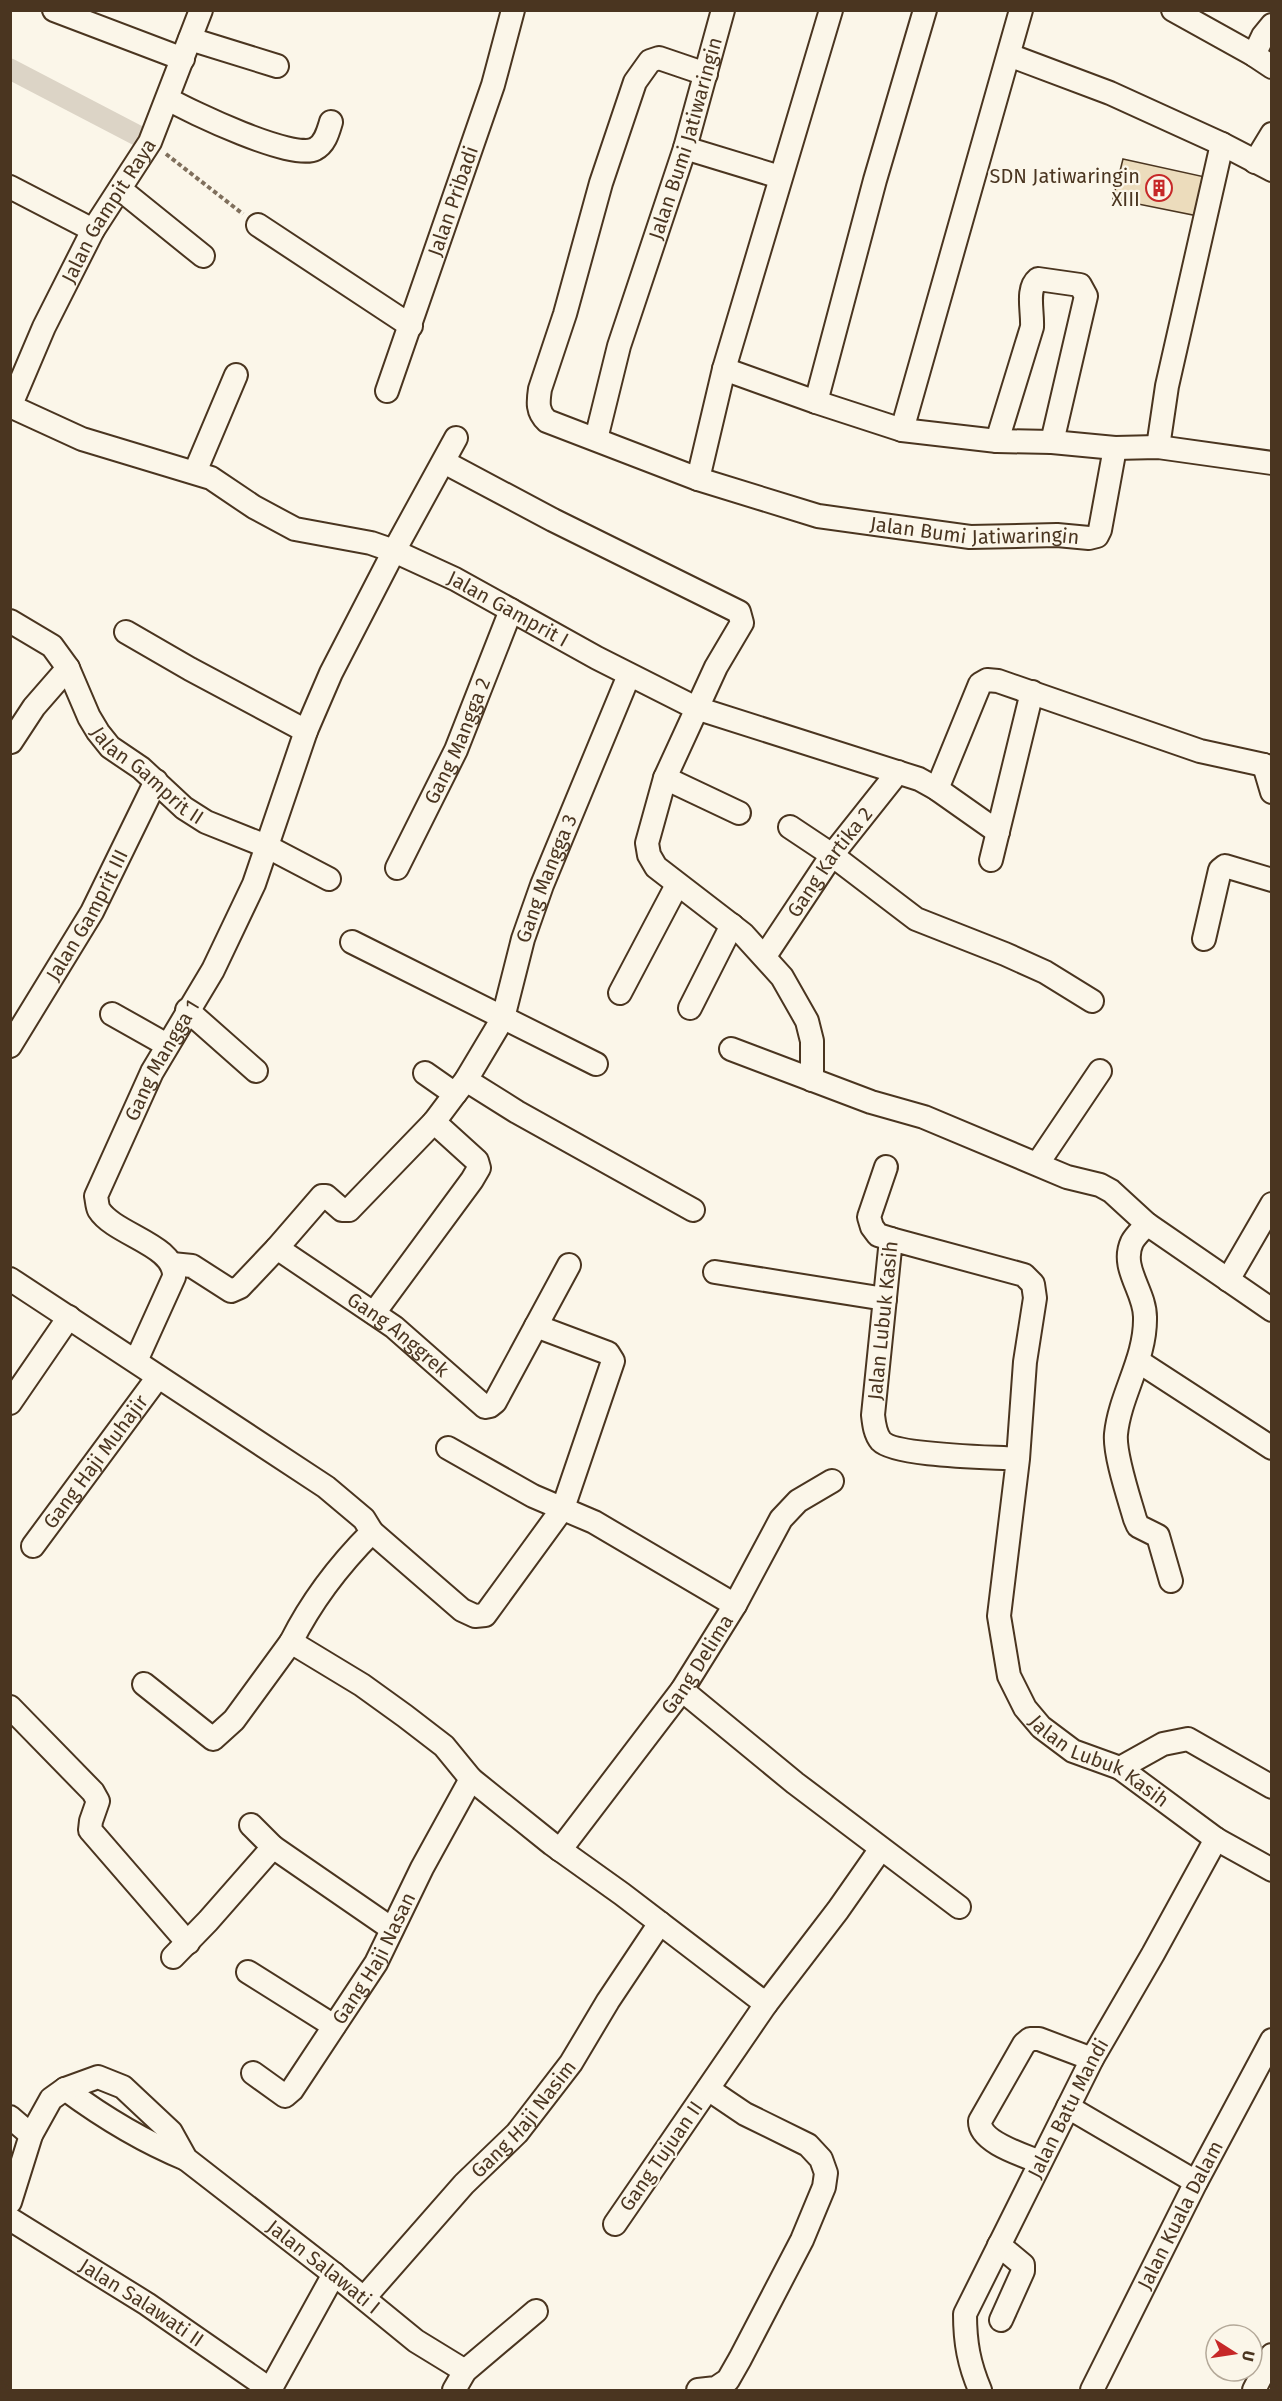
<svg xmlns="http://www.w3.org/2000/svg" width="1282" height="2401" viewBox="0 0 1282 2401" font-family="'Fira Sans',sans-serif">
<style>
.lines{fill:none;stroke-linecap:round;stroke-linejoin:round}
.canal{stroke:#dcd4c6;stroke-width:21}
.building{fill:#ecdcbc;stroke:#4a3520;stroke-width:1.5}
.minor-casing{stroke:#4a3520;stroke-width:26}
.path{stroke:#7f6f5c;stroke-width:4;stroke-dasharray:4.5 3;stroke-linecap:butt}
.minor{stroke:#fbf6e9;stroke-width:22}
.labels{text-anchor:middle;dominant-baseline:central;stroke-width:4.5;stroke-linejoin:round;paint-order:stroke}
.street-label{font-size:20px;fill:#4a3520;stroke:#fbf6e9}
.poi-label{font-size:20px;fill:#4a3520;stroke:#fbf6e9;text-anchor:end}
</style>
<rect width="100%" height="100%" fill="#fbf6e9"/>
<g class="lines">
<polyline class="canal" points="10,69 150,142"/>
</g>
<polygon class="building" points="1123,159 1205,177 1198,216 1113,199"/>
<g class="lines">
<defs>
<g id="minor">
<polyline points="54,10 183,59"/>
<polyline points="1173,10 1254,55 1272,67"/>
<polyline points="190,39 277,66"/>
<polyline points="1009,55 1110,93 1222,144 1272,170"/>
<polyline points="1254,55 1263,36 1272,25"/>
<path id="s1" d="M706 74 659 58 650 61 635 82 601 183 565 314 540 389C538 402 537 412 547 421L698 479 818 516 970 537 1057 535 1089 538 1097 536 1100 530 1115 448"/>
<path d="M168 99C191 112 293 161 315 149 325 144 328 132 331 122"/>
<polyline points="685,148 780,177"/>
<polyline points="1255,162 1272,134"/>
<polyline points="10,187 93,230"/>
<polyline points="120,189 203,256"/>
<polyline points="258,225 411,326"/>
<polyline points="724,369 831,10"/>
<path id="s2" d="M387 391 493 85 513 10"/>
<polyline points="816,402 875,180 925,10"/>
<path id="s3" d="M10 406 82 439 211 478 254 507 295 529 371 543 394 551 455 579 597 658 696 708 919 779 937 789 998 832"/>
<path id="s4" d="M10 407 44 327 93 230 150 142 201 10"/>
<polyline points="902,430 1021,10"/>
<path id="s5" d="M596 439 619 346 685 148 723 10"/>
<path d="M997 441 1032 327C1033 311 1026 289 1038 279L1080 285 1086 296 1052 442"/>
<polyline points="1158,447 1167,386 1222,144"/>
<polyline points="444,462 553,520 739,612 742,623 716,667 665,778 647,843 649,855 656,867 743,934 782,977 807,1021 812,1041 812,1080"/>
<polyline points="195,472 236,375"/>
<polyline points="698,479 724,369 816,402 902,430 997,441 1052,442 1115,448 1158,447 1272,463"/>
<path id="s6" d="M10 621 52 646 68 668 89 717 98 732 110 747 141 768 184 808 206 822 266 846 329 879"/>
<polyline points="126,632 190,669 306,731"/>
<polyline points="11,742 34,707 68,668"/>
<polyline points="1264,765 1272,792"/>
<polyline points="665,778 739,813"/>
<polyline points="937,789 980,684 987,680 998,681 1200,751 1264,765"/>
<polyline points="790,827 832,855 916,919 1005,954 1045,972 1092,1001"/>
<polyline points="991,860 1032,692"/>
<path id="s7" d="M397 868 456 750 511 610"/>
<polyline points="1204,939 1220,870 1225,866 1272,880"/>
<polyline points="352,942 596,1064"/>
<path id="s8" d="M765 956 832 855 898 772"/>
<polyline points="620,993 677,885"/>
<polyline points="690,1008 732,925"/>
<polyline points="187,1010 256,1071"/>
<polyline points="112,1014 167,1045"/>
<path id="s9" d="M10 1046 92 912 156 781"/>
<polyline points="731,1049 871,1102 924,1117 1067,1177 1100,1185 1111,1191 1147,1224 1272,1310"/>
<path id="s10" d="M425 1073 455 1094 466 1080 503 1018 523 939 542 885 629 675"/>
<polyline points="466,1080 517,1112 693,1210"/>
<polyline points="1038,1163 1100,1071"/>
<polyline points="886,1167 869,1217 872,1227 878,1235 891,1239"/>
<path d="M1147 1224C1142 1230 1135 1236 1132 1242 1120 1268 1145 1291 1145 1317 1146 1359 1120 1394 1116 1434 1114 1454 1129 1498 1135 1519L1138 1526 1158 1536 1171 1581"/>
<polyline points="277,1248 322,1196 326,1196 342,1210 349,1210 434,1122 455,1094"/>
<path id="s11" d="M172 1264 192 1266 231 1291 240 1287 277 1248 394 1327 485 1407 490 1406 495 1402 569 1265"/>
<polyline points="715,1272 885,1299"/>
<path d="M10 1279 326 1487 364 1519 372 1532C339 1565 312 1600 291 1642L362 1685 405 1716 444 1746 471 1779 552 1844 622 1894 766 2004 615 2224"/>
<polyline points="1228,1280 1272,1204"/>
<polyline points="374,1313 472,1180 479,1168 477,1161 434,1122"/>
<path id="s12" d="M136 1361 174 1277C176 1245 115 1235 99 1210 97 1206 97 1200 96 1196L152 1072 213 970 254 884 306 731 331 673 394 551 456 438"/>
<polyline points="1138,1361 1272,1448"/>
<polyline points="10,1403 69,1317"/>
<polyline points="448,1448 533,1496 594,1522 735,1605"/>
<path id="s13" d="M1018 1459C993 1457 895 1456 881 1441 875 1434 874 1424 873 1415L891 1239 1024 1275 1033 1284 1035 1298 1025 1362 1018 1459 999 1616 1009 1676 1025 1708 1041 1727 1073 1751 1120 1768 1216 1839 1272 1870"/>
<polyline points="372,1532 462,1610 475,1616 485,1615 563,1508 613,1361 608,1353 536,1326"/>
<path id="s14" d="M33 1546 158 1377"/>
<polyline points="144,1684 213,1739 234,1720 291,1642"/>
<polyline points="682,1690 795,1783 959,1907"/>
<polyline points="10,1707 93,1792 98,1801 91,1821 90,1830 188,1943"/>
<polyline points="1120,1768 1163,1744 1188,1739 1272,1787"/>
<polyline points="251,1825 273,1847"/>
<path id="s15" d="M560 1850 682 1690 735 1605 781 1519 798 1501 832 1481"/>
<polyline points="173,1957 208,1921 273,1847 392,1929"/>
<polyline points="248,1972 334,2026"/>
<polyline points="766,2004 838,1910 880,1850"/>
<path id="s16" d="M253 2073 285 2096 292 2090 376 1963 422 1868 471 1779"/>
<path d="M65 2089C103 2117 142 2141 186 2159"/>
<polyline points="1068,2107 1196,2182"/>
<polyline points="10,2117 31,2135"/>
<path d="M1040 2162C1023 2155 979 2142 980 2121L1024 2044 1030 2039H1039L1092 2059"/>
<path id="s17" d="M10 2202 31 2135 51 2099 65 2089 98 2077 123 2087 171 2132 186 2159 334 2274 416 2341 465 2371"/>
<path id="s18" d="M10 2219 147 2304 271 2390"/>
<polyline points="999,2245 1023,2265 1023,2271 1001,2320"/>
<path id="s19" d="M364 2298 464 2184 517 2133 571 2063 608 2001 660 1923"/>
<polyline points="270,2390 334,2274"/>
<polyline points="454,2390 465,2371 536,2311"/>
<polyline points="698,2390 716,2388 728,2380 740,2359 802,2240 824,2187 826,2173 821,2159 808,2145 745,2114 708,2089"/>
<path id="s20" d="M980 2390C969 2364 965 2343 965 2314L1092 2059 1153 1954 1216 1839"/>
<path id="s21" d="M1092 2390 1196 2182 1272 2040"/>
<polyline points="1254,2390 1272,2355"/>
</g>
</defs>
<use href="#minor" class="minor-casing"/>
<polyline class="path" points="166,154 243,214"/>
<use href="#minor" class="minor"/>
</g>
<defs>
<symbol id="building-ring" viewBox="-11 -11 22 22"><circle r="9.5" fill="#fbf6e9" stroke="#c62828" stroke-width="1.5"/><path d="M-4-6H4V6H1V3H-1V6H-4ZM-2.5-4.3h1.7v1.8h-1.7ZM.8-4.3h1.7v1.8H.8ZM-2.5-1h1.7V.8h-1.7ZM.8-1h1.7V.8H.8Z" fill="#c62828"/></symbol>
</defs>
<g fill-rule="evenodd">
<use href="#building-ring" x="1144" y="173" width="30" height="30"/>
</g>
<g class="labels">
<g class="street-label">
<text stroke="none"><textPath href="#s5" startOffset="314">Jalan Bumi Jatiwaringin</textPath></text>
<text stroke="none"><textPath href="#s2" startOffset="201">Jalan Pribadi</textPath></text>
<text stroke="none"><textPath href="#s4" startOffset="220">Jalan Gampit Raya</textPath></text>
<text stroke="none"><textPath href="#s1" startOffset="886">Jalan Bumi Jatiwaringin</textPath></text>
<text stroke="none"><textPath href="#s3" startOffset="542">Jalan Gamprit I</textPath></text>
<text stroke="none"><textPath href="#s7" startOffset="141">Gang Mangga 2</textPath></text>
<text stroke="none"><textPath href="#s6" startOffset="213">Jalan Gamprit II</textPath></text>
<text stroke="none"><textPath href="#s8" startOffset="114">Gang Kartika 2</textPath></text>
<text stroke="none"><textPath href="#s10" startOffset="273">Gang Mangga 3</textPath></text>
<text stroke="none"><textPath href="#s9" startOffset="152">Jalan Gamprit III</textPath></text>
<text stroke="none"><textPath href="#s12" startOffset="362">Gang Mangga 1</textPath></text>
<text stroke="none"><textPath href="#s13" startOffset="262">Jalan Lubuk Kasih</textPath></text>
<text stroke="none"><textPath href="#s11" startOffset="279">Gang Anggrek</textPath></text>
<text stroke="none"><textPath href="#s14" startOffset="105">Gang Haji Muhajir</textPath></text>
<text stroke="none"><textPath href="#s15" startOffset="231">Gang Delima</textPath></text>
<text stroke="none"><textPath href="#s13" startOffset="1018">Jalan Lubuk Kasih</textPath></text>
<text stroke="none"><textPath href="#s16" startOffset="204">Gang Haji Nasan</textPath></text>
<text stroke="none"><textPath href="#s20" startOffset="308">Jalan Batu Mandi</textPath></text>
<text stroke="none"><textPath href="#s19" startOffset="240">Gang Haji Nasim</textPath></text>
<text transform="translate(661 2156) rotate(-55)">Gang Tujuan II</text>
<text stroke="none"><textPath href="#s21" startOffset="196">Jalan Kuala Dalam</textPath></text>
<text stroke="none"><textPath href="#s17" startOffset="462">Jalan Salawati I</textPath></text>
<text stroke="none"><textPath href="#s18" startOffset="156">Jalan Salawati II</textPath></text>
</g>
<g class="poi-label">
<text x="1140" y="176">SDN Jatiwaringin<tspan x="1140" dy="23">XIII</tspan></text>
</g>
</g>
<rect width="1282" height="2401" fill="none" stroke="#4a3520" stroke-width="24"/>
<g transform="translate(1234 2353) rotate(102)"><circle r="28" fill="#fbf6e9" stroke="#b4a999" stroke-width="1.5"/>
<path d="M0-4.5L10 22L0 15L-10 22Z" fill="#c62828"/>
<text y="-9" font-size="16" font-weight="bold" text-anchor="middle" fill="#4a3520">U</text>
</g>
</svg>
